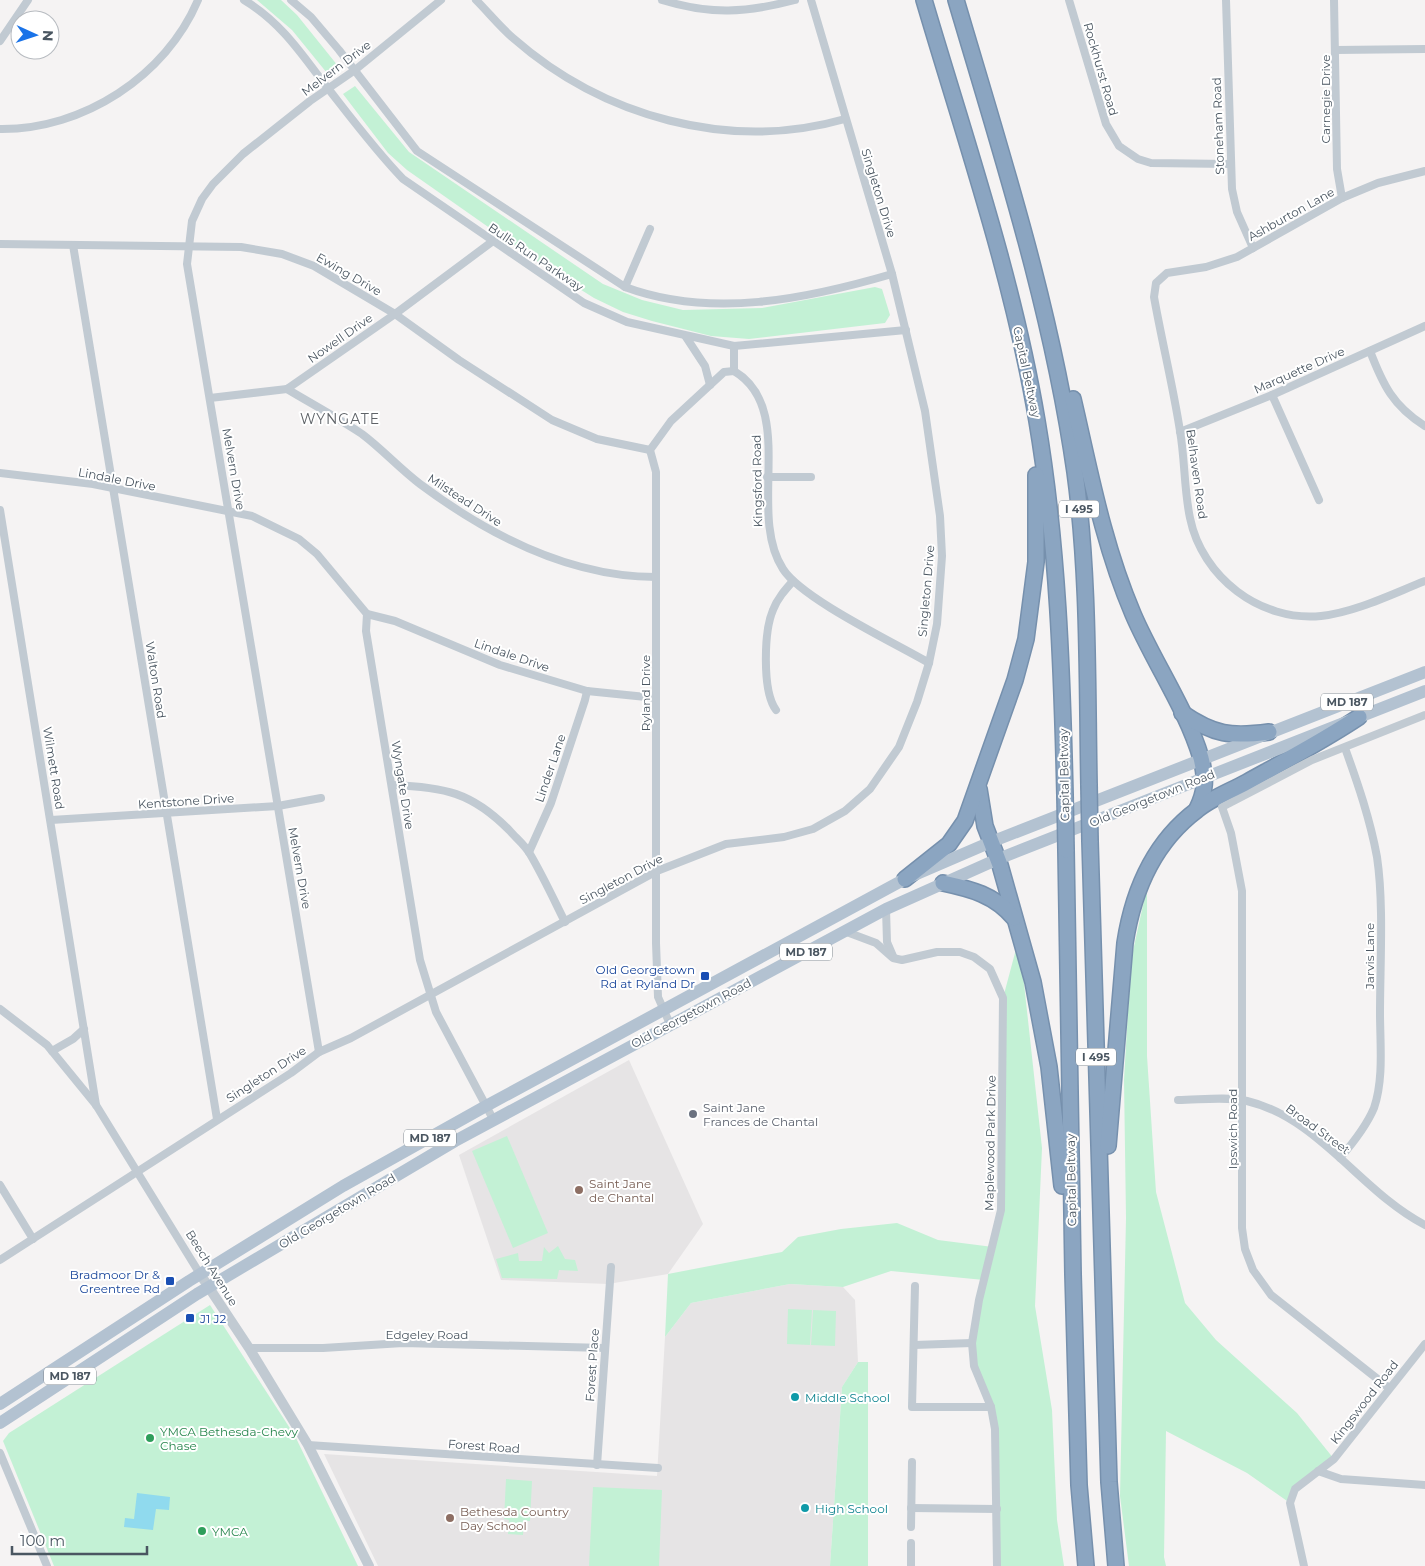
<svg xmlns="http://www.w3.org/2000/svg" width="1425" height="1566" viewBox="0 0 1425 1566" font-family="Montserrat,sans-serif">
<style>
.education{fill:#e6e4e5}
.green{fill:#c3f1d5}
.water{fill:#90daee}
.lines{fill:none;stroke-linecap:round;stroke-linejoin:round}
.motorway-casing{stroke:#7690ad;stroke-width:18}
.minor{stroke:#c1cad2;stroke-width:8}
.tertiary{stroke:#c1cad2;stroke-width:10}
.primary{stroke:#b3c2d1;stroke-width:12}
.motorway{stroke:#8ba5c1;stroke-width:15}
.motorway-bridge-casing{stroke:#7690ad;stroke-width:18;stroke-linecap:butt}
.motorway-bridge{stroke:#8ba5c1;stroke-width:15}
.transit-dot{fill:#1a4fb4;stroke:#fff;stroke-width:2}
.worship-dot{fill:#6b7280;stroke:#fff;stroke-width:2}
.education-dot{fill:#8d6e63;stroke:#fff;stroke-width:2}
.culture-dot{fill:#0f9aa8;stroke:#fff;stroke-width:2}
.leisure-dot{fill:#2e9e5b;stroke:#fff;stroke-width:2}
.labels{text-anchor:middle;dominant-baseline:central;stroke-width:4;stroke-linejoin:round;paint-order:stroke}
.shield{fill:#fff;stroke:#808990;stroke-width:1}
.shield-label{font-size:11px;font-weight:bold;fill:#4a5661}
.street-label{font-size:12px;fill:#4a5661;stroke:#fff}
.transit-label{font-size:12px;fill:#164399;stroke:#fff;text-anchor:end}
.worship-label{font-size:12px;fill:#5b616d;stroke:#fff;text-anchor:start}
.education-label{font-size:12px;fill:#785e54;stroke:#fff;text-anchor:start}
.culture-label{font-size:12px;fill:#0d838f;stroke:#fff;text-anchor:start}
.leisure-label{font-size:12px;fill:#27864d;stroke:#fff;text-anchor:start}
.neighbourhood-label{font-size:14px;letter-spacing:1px;fill:#5f6368;stroke:#fff}
</style>
<rect width="100%" height="100%" fill="#f5f3f3"/>
<g class="education">
<polygon points="629,1060 703,1224 668,1274 608,1284 501,1280 459,1155"/>
<polygon points="790,1284 843,1287 855,1300 858,1362 842,1387 830,1566 378,1566 324,1454 657,1476 665,1337 691,1303"/>
</g>
<g class="green">
<polygon points="257,0 281,0 297,15 338,66 335,72 327,73 292,30"/>
<polygon points="355,86 409,152 603,284 642,300 683,310 762,308 875,287 882,289 890,315 885,323 749,339 711,336 652,321 623,312 594,298 551,271 407,170 388,153 343,94"/>
<polygon points="1147,887 1147,1056 1156,1192 1185,1303 1216,1340 1297,1413 1334,1459 1295,1489 1290,1503 1247,1473 1166,1431 1164,1557 1166,1566 1129,1566 1120,1496 1126,1218 1124,1080 1131,960"/>
<polygon points="1019,938 1042,1148 1035,1306 1052,1410 1057,1520 1064,1566 997,1566 995,1429 981,1387 972,1343 984,1280 891,1271 843,1287 790,1284 691,1303 665,1337 668,1274 782,1252 798,1237 841,1229 897,1223 938,1240 993,1247 1001,1210 1003,998"/>
<polygon points="507,1136 548,1233 513,1248 472,1151"/>
<polygon points="558,1246 565,1259 575,1260 578,1271 559,1270 557,1279 502,1278 496,1259 518,1253 519,1261 542,1261 544,1247 549,1253"/>
<polygon points="210,1305 295,1436 358,1566 54,1566 3,1441 9,1433"/>
<polygon points="788,1309 812,1310 810,1345 787,1344"/>
<polygon points="813,1310 836,1311 835,1346 811,1345"/>
<polygon points="858,1362 868,1362 868,1566 830,1566 842,1387"/>
<polygon points="506,1479 532,1481 530,1521 524,1521 523,1535 508,1534 509,1520 504,1519"/>
<polygon points="593,1487 662,1490 659,1566 589,1566"/>
</g>
<polygon class="water" points="137,1493 170,1497 169,1510 156,1509 153,1530 124,1527 125,1518 134,1519"/>
<g class="lines">
<defs>
<g id="motorway">
<path d="M924 0C965 139 1013 278 1037 421 1058 545 1062 670 1065 795"/>
<path d="M956 0C1002 156 1052 310 1075 472 1089 575 1087 681 1089 785"/>
<path d="M1073 399C1090 472 1103 544 1133 614 1153 661 1187 710 1201 758 1206 778 1206 791 1197 809"/>
<path d="M1182 713C1214 735 1231 737 1269 732"/>
<polyline points="979,789 985,826 1000,865 1033,982 1049,1067 1062,1186"/>
<polyline points="1090,841 1109,1482 1116,1566"/>
<polyline points="1066,850 1073,1274 1079,1485 1086,1566"/>
<polyline points="905,879 949,844 965,821 1015,680 1026,639 1036,562 1036,475"/>
<path d="M943 883C971 889 995 895 1014 918"/>
<path d="M1108 1146 1125 943C1133 891 1153 843 1197 810 1211 798 1231 791 1247 782 1285 761 1323 741 1359 717"/>
</g>
</defs>
<use href="#motorway" class="motorway-casing"/>
<g class="minor">
<path d="M244 0C279 21 299 50 323 82 349 115 374 149 403 179L584 303 627 322 734 346 906 330"/>
<path d="M291 0 311 17 339 50 417 151 625 287C711 319 807 299 892 274"/>
<path d="M476 0C489 13 500 27 513 38 603 117 729 152 845 119"/>
<path d="M662 0C710 15 746 13 795 0"/>
<polyline points="1069,0 1106,124 1119,146 1138,159 1151,163 1230,164"/>
<polyline points="1226,0 1232,189 1237,212 1253,248"/>
<polyline points="1334,0 1337,169 1342,198"/>
<polyline points="0,41 28,0"/>
<polyline points="1336,50 1425,49"/>
<path d="M0 129C83 130 166 76 198 0"/>
<path d="M1425 171 1378 183 1342 198 1237 257 1206 267 1167 273 1156 283 1154 297C1162 342 1173 386 1180 431 1185 460 1184 490 1190 518 1202 577 1260 622 1321 616 1356 612 1392 594 1425 581"/>
<polyline points="0,244 241,247 282,254 314,266 395,314 459,360 552,420 597,439 650,450"/>
<polyline points="73,245 217,1119"/>
<polyline points="625,287 650,229"/>
<polyline points="686,337 705,366 710,385"/>
<path d="M734 346V371C798 409 746 512 783 569 802 599 895 643 929 663"/>
<path d="M1370 351C1383 385 1393 406 1425 426"/>
<path d="M287 389C312 404 338 418 362 434 382 449 399 468 420 484 487 534 569 577 656 577"/>
<polyline points="1272,395 1319,500"/>
<polyline points="210,398 287,389 395,314 493,241"/>
<polyline points="1180,432 1272,395 1425,326"/>
<polyline points="0,473 93,484 252,516 299,539 317,554 367,614 366,631 420,960 436,1012 493,1119"/>
<polyline points="767,477 811,477"/>
<polyline points="0,510 96,1105"/>
<polyline points="367,614 395,621 500,665 587,691 656,698"/>
<path d="M776 710C762 691 764 631 773 610 777 599 785 590 793 581"/>
<path d="M392 785C444 787 472 792 510 831 516 838 525 845 530 854 543 876 554 900 565 922"/>
<polyline points="51,820 278,806 321,798"/>
<polyline points="529,852 551,803 585,700 587,691"/>
<polyline points="886,909 887,942 893,956"/>
<polyline points="844,931 876,943 893,958 902,960 937,952 960,952 974,957 990,969 1003,998 1001,1210 979,1300 972,1343 974,1366 991,1407 995,1429 997,1566"/>
<polyline points="0,1009 47,1045 96,1105 200,1274"/>
<polyline points="670,1024 658,997 656,943 656,472 650,450 671,421 724,372 734,371"/>
<polyline points="52,1051 73,1039 84,1029"/>
<polyline points="319,1052 187,264 192,221 202,199 213,184 243,154 310,101 355,70 441,0"/>
<path d="M1178 1100C1199 1100 1226 1096 1247 1101 1319 1118 1361 1192 1425 1225"/>
<path d="M1340 1158C1353 1143 1366 1127 1374 1108 1384 1079 1380 1043 1380 1013 1380 965 1384 904 1377 857 1370 819 1358 784 1345 748"/>
<polyline points="0,1185 33,1239"/>
<polyline points="0,1260 291,1073 319,1052 351,1038 657,871 726,844 784,837 813,829 845,811 870,789 899,747 917,702 929,663 937,624 942,556 940,516 925,411 892,274 811,0"/>
<polyline points="915,1286 912,1407 991,1407"/>
<polyline points="914,1345 972,1343"/>
<polyline points="249,1348 323,1348 403,1343 605,1348"/>
<polyline points="1389,1388 1271,1295 1253,1270 1245,1249 1242,1228 1242,891 1231,833 1222,807 1312,760 1425,715"/>
<polyline points="308,1445 658,1468"/>
<polyline points="0,1453 47,1566"/>
<polyline points="597,1465 611,1267"/>
<polyline points="1318,1471 1341,1479 1425,1485"/>
<polyline points="911,1508 997,1509"/>
<polyline points="911,1527 912,1462"/>
<polyline points="911,1566 911,1543"/>
<polyline points="1304,1566 1290,1503 1295,1489 1334,1459 1425,1344"/>
</g>
<polyline class="tertiary" points="200,1274 249,1348 308,1445 369,1566"/>
<g class="primary">
<polyline points="0,1404 189,1281 343,1186 486,1106 905,879 991,842 1425,672"/>
<polyline points="0,1423 197,1294 455,1141 886,909 998,859 1425,691"/>
</g>
<use href="#motorway" class="motorway"/>
<defs>
<g id="motorway-bridge">
<polyline points="1089,785 1090,841"/>
<polyline points="1065,795 1066,850"/>
</g>
</defs>
<use href="#motorway-bridge" class="motorway-bridge-casing"/>
<use href="#motorway-bridge" class="motorway-bridge"/>
</g>
<g class="transit-dot">
<rect x="700" y="971" width="10" height="10" rx="2.5"/>
<rect x="165" y="1276" width="10" height="10" rx="2.5"/>
<rect x="185" y="1313" width="10" height="10" rx="2.5"/>
</g>
<circle class="worship-dot" cx="693" cy="1114" r="5"/>
<g class="education-dot">
<circle cx="579" cy="1190" r="5"/>
<circle cx="450" cy="1518" r="5"/>
</g>
<g class="culture-dot">
<circle cx="795" cy="1397" r="5"/>
<circle cx="805" cy="1508" r="5"/>
</g>
<g class="leisure-dot">
<circle cx="150" cy="1438" r="5"/>
<circle cx="202" cy="1531" r="5"/>
</g>
<g class="labels">
<g class="shield">
<rect x="1059" y="500.5" width="40" height="17" rx="4"/>
<rect x="1321" y="693.5" width="52" height="17" rx="4"/>
<rect x="780" y="943.5" width="52" height="17" rx="4"/>
<rect x="1076" y="1048.5" width="40" height="17" rx="4"/>
<rect x="404" y="1129.5" width="52" height="17" rx="4"/>
<rect x="44" y="1367.5" width="52" height="17" rx="4"/>
</g>
<g class="shield-label">
<text x="1079" y="509">I 495</text>
<text x="1347" y="702">MD 187</text>
<text x="806" y="952">MD 187</text>
<text x="1096" y="1057">I 495</text>
<text x="430" y="1138">MD 187</text>
<text x="70" y="1376">MD 187</text>
</g>
<g class="street-label">
<text transform="translate(336 68) rotate(-37)">Melvern Drive</text>
<text transform="translate(1101 69) rotate(74)">Rockhurst Road</text>
<text transform="translate(1325 99) rotate(-90)">Carnegie Drive</text>
<text transform="translate(1218 126) rotate(-92)">Stoneham Road</text>
<text transform="translate(879 193) rotate(73)">Singleton Drive</text>
<text transform="translate(1291 214) rotate(-29)">Ashburton Lane</text>
<text transform="translate(536 257) rotate(34)">Bulls Run Parkway</text>
<text transform="translate(349 274) rotate(30)">Ewing Drive</text>
<text transform="translate(340 338) rotate(-35)">Nowell Drive</text>
<text transform="translate(1299 370) rotate(-24)">Marquette Drive</text>
<text transform="translate(1027 372) rotate(78)">Capital Beltway</text>
<text transform="translate(234 469) rotate(80)">Melvern Drive</text>
<text transform="translate(1197 474) rotate(82)">Belhaven Road</text>
<text transform="translate(117 479) rotate(11)">Lindale Drive</text>
<text transform="translate(757 481) rotate(-91)">Kingsford Road</text>
<text transform="translate(465 500) rotate(33)">Milstead Drive</text>
<text transform="translate(926 591) rotate(-85)">Singleton Drive</text>
<text transform="translate(512 655) rotate(19)">Lindale Drive</text>
<text transform="translate(156 680) rotate(81)">Walton Road</text>
<text transform="translate(645 693) rotate(-90)">Ryland Drive</text>
<text transform="translate(54 768) rotate(81)">Wilmett Road</text>
<text transform="translate(550 768) rotate(-71)">Linder Lane</text>
<text transform="translate(1064 775) rotate(-91)">Capital Beltway</text>
<text transform="translate(403 785) rotate(81)">Wyngate Drive</text>
<text transform="translate(1152 798) rotate(-22)">Old Georgetown Road</text>
<text transform="translate(186 801) rotate(-4)">Kentstone Drive</text>
<text transform="translate(300 868) rotate(80)">Melvern Drive</text>
<text transform="translate(621 879) rotate(-28)">Singleton Drive</text>
<text transform="translate(1369 956) rotate(-90)">Jarvis Lane</text>
<text transform="translate(691 1013) rotate(-28)">Old Georgetown Road</text>
<text transform="translate(266 1074) rotate(-33)">Singleton Drive</text>
<text transform="translate(1232 1129) rotate(-90)">Ipswich Road</text>
<text transform="translate(1318 1129) rotate(36)">Broad Street</text>
<text transform="translate(990 1143) rotate(-89)">Maplewood Park Drive</text>
<text transform="translate(1071 1180) rotate(-91)">Capital Beltway</text>
<text transform="translate(337 1211) rotate(-31)">Old Georgetown Road</text>
<text transform="translate(212 1268) rotate(58)">Beech Avenue</text>
<text x="427" y="1334">Edgeley Road</text>
<text transform="translate(592 1365) rotate(-86)">Forest Place</text>
<text transform="translate(1364 1402) rotate(-52)">Kingswood Road</text>
<text transform="translate(484 1446) rotate(4)">Forest Road</text>
</g>
<g class="transit-label">
<text x="695" y="969">Old Georgetown<tspan x="695" dy="14">Rd at Ryland Dr</tspan></text>
<text x="160" y="1274">Bradmoor Dr &amp;<tspan x="160" dy="14">Greentree Rd</tspan></text>
<text x="200" y="1318" text-anchor="start">J1 J2</text>
</g>
<g class="worship-label">
<text x="703" y="1107">Saint Jane<tspan x="703" dy="14">Frances de Chantal</tspan></text>
</g>
<g class="education-label">
<text x="589" y="1183">Saint Jane<tspan x="589" dy="14">de Chantal</tspan></text>
<text x="460" y="1511">Bethesda Country<tspan x="460" dy="14">Day School</tspan></text>
</g>
<g class="culture-label">
<text x="805" y="1397">Middle School</text>
<text x="815" y="1508">High School</text>
</g>
<g class="leisure-label">
<text x="160" y="1431">YMCA Bethesda-Chevy<tspan x="160" dy="14">Chase</tspan></text>
<text x="212" y="1531">YMCA</text>
</g>
<g class="neighbourhood-label">
<text x="340" y="419">WYNGATE</text>
</g>
</g>
<g transform="translate(35 35) rotate(93)"><circle r="24" fill="#ffffff" stroke="#b7bbc0"/>
<path d="M0-4L9 19L0 12L-9 19Z" fill="#1a73e8"/>
<text y="-8" font-size="14" font-weight="bold" text-anchor="middle" fill="#4a5661">N</text>
</g>
<path d="M12 1546v8h135v-8" fill="none" stroke="#4a5661" stroke-width="2.5"/>
<text x="20" y="1546" font-size="15" fill="#4a5661" stroke="#ffffff" stroke-width="4" paint-order="stroke">100 m</text>
</svg>
